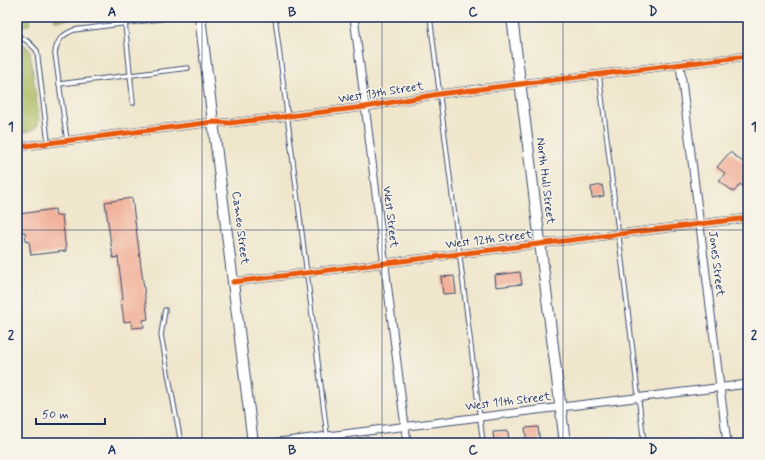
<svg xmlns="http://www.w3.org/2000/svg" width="765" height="460" viewBox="0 0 765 460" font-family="Mynerve,sans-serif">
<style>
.green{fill:#abbc60;stroke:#63765f}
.building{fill:#f1b099}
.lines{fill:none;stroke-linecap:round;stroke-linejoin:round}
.lane-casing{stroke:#3b4a6e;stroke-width:5.5}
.street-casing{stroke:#3b4a6e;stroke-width:9}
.secondary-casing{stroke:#3b4a6e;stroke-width:12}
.lane{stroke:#fff;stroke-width:3.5}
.street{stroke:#fff;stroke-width:7}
.secondary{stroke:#fff;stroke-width:10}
.cycleway-casing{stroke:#f7f3e8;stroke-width:8}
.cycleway{stroke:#e8590c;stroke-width:5}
.grid{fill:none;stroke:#1b2f5e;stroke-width:1;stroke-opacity:0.55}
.labels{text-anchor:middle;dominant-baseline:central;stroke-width:3;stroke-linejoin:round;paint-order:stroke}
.street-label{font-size:12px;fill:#1b2f5e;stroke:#f7f3e8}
.neatline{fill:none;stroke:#1b2f5e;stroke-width:1.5}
.grid-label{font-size:13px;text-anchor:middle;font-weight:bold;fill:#1b2f5e}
</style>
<rect width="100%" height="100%" fill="#f7f3e8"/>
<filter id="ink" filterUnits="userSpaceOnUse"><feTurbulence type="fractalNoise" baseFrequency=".025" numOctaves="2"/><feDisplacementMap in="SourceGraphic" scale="8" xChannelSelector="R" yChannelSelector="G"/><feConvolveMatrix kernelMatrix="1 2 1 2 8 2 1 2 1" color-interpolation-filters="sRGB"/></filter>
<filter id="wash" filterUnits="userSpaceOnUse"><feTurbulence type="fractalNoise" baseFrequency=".012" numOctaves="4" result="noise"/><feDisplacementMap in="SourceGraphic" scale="16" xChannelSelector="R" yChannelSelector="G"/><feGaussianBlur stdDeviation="0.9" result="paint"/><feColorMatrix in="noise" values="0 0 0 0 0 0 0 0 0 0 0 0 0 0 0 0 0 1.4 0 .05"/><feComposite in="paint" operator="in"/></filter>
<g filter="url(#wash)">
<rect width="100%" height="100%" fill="#efe6cc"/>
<g class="green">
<polygon points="17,17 30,17 29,25 17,27"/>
<polygon points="54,17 89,17 55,21"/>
<path d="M18 42 26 46 30 51 39 120C37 133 27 131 17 133Z"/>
</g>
<g id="blocks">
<g class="building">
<polygon points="730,152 748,166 748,190 740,184 734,192 719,181 725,173 717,167"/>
<polygon points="602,185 604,196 592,198 591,187"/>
<polygon points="132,198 148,319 143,320 144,327 132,328 131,321 124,322 121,299 123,299 118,257 113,258 105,202"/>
<polygon points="55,209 56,216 62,215 66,251 31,255 29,241 26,242 25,232 22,232 19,214"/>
<polygon points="520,272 522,284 496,287 495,275"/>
<polygon points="454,276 456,293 443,294 441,277"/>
<polygon points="538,427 540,442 527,443 525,428"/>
<polygon points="508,431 509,443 494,443 493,432"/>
</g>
</g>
</g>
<g filter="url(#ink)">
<use href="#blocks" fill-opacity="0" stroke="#3b4a6e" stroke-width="1"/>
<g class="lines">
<defs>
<g id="lane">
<polyline points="275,17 328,443"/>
<polyline points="430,17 483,443"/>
<polyline points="125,23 133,103"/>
<path d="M17 37C25 37 32 45 37 51L48 142"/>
<polyline points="599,74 644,443"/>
<polyline points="59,84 188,68"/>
<path d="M67 141 55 53C57 40 62 35 74 30L175 17"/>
<polyline points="165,310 161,335 181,443"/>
</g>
<g id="street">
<polyline points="354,17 407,443"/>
<polyline points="680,65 727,443"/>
<polyline points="17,147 213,122 230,123 365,107 439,94 748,56"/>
<polyline points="233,282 748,218"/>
<polyline points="271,443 748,384"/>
</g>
<g id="secondary">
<polyline points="200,17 253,443"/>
<polyline points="512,17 565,443"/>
</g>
</defs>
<use href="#lane" class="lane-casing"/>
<use href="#street" class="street-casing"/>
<use href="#secondary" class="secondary-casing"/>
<use href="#lane" class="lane"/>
<use href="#street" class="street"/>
<use href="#secondary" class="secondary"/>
<defs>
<g id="cycleway">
<polyline points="17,147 213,122 230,123 365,107 439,94 748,56"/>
<polyline points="233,282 748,218"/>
</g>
</defs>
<use href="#cycleway" class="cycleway-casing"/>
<use href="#cycleway" class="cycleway"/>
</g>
</g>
<path class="grid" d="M202 17V443M382 17V443M563 17V443M17 230H748"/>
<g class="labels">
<g class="street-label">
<text transform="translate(381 93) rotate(-9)">West 13th Street</text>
<text transform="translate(545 181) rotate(83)">North Hull Street</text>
<text transform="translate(390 217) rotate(83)">West Street</text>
<text transform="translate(240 228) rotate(83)">Cameo Street</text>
<text transform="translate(489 240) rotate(-7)">West 12th Street</text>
<text transform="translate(716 264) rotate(83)">Jones Street</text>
<text transform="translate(508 402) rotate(-7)">West 11th Street</text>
</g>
</g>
<rect width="765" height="460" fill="none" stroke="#f7f3e8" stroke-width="44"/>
<path d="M36 418v6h69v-6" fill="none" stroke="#1b2f5e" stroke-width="2"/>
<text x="42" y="418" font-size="12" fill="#1b2f5e" stroke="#f7f3e8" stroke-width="3" paint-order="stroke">50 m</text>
<rect x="22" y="22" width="721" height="416" class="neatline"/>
<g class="grid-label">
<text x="112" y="16">A</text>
<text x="292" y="16">B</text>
<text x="473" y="16">C</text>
<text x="653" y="16">D</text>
<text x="11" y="131">1</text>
<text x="754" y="131">1</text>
<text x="11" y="339">2</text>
<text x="754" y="339">2</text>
<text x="112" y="454">A</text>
<text x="292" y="454">B</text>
<text x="473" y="454">C</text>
<text x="653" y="454">D</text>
</g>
</svg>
